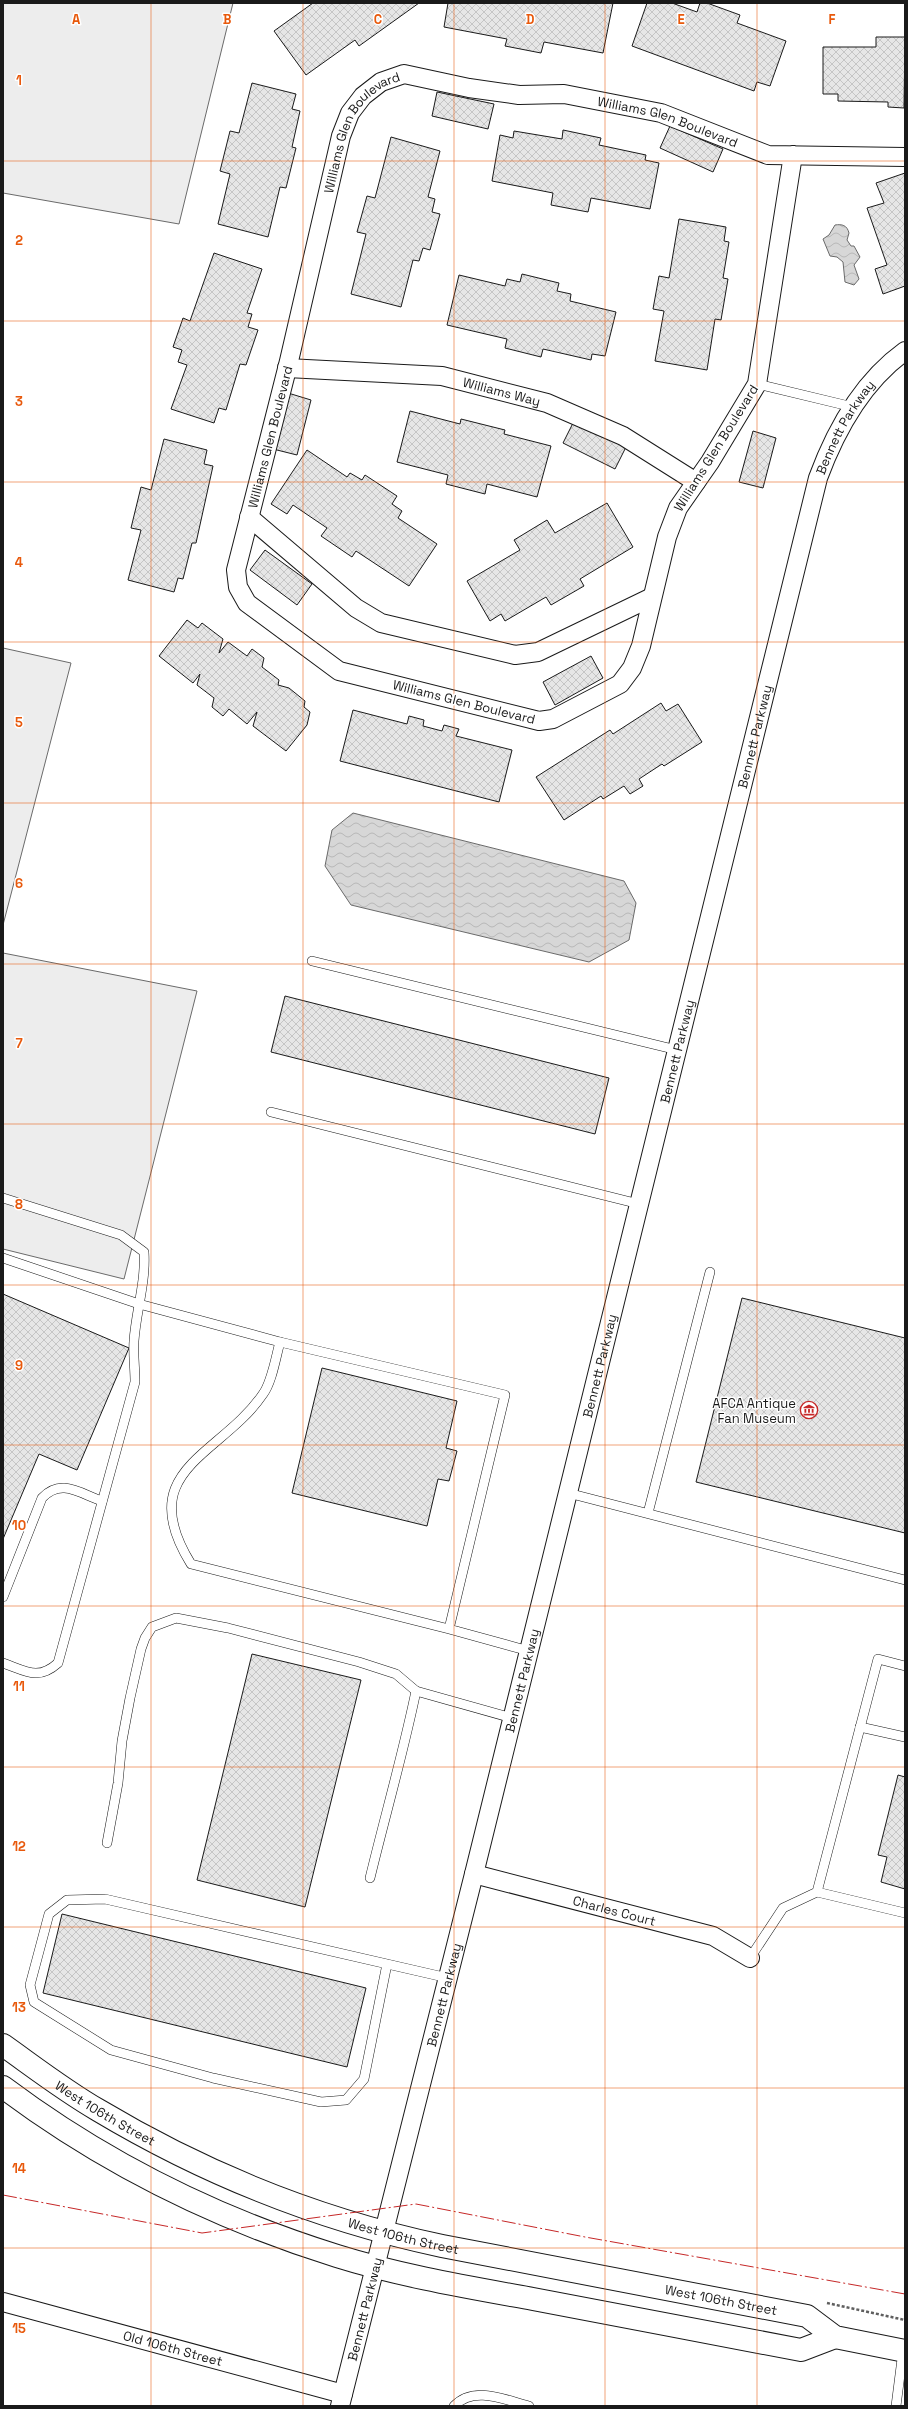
<svg xmlns="http://www.w3.org/2000/svg" width="908" height="2409" viewBox="0 0 908 2409" font-family="'Space Grotesk',sans-serif">
<style>
.built{fill:#ededed;stroke:#6a6a6a}
.water{fill:url(#water-waves);stroke:#6a6a6a}
.building{fill:url(#building-cross-hatch);stroke:#1a1a1a}
.lines{fill:none;stroke-linecap:round;stroke-linejoin:round}
.lane-casing{stroke:#1a1a1a;stroke-width:10}
.street-casing{stroke:#1a1a1a;stroke-width:20}
.secondary-casing{stroke:#1a1a1a;stroke-width:24}
.path{stroke:#5f5f5f;stroke-width:2.5;stroke-dasharray:3 2;stroke-linecap:butt}
.lane{stroke:#fff;stroke-width:9}
.street{stroke:#fff;stroke-width:18}
.secondary{stroke:#fff;stroke-width:22}
.power{stroke:#c62828;stroke-width:1;stroke-dasharray:14 3 2 3;stroke-linecap:butt}
.grid{fill:none;stroke:#e8590c;stroke-width:1;stroke-opacity:0.55}
.labels{text-anchor:middle;dominant-baseline:central;stroke-width:3;stroke-linejoin:round;paint-order:stroke}
.street-label{font-size:13px;fill:#1a1a1a;stroke:#fff}
.poi-label{font-size:13px;fill:#1a1a1a;stroke:#fff;text-anchor:end}
.grid-label{font-size:13px;text-anchor:middle;font-weight:bold;fill:#e8590c;stroke:#fff;stroke-width:3;stroke-linejoin:round;paint-order:stroke}
</style>
<defs>
<pattern id="water-waves" width="16" height="10" patternUnits="userSpaceOnUse"><rect width="16" height="10" fill="#d7d7d7"/><path d="M0 5q4-4 8 0t8 0" fill="none" stroke="#b8b8b8"/></pattern>
<pattern id="building-cross-hatch" width="8" height="8" patternUnits="userSpaceOnUse"><rect width="8" height="8" fill="#e6e6e6"/><path d="M0 0l8 8M0 8l8-8" fill="none" stroke="#c5c5c5"/></pattern>
</defs>
<rect width="100%" height="100%" fill="#fff"/>
<g class="built">
<polygon points="3,3 233,3 179,224 3,193"/>
<polygon points="3,648 71,663 3,925"/>
<polygon points="3,953 197,991 124,1279 3,1249"/>
</g>
<g class="water">
<path d="M835 225C842 224 847 225 849 233L847 240 851 246H854L860 257 854 265 859 279 854 285 845 282 843 262 837 257 830 256 823 239 829 235Z"/>
<polygon points="353,813 624,881 636,903 629,940 589,962 351,905 325,866 332,830"/>
</g>
<g class="building">
<polygon points="313,3 419,3 359,46 355,40 306,75 274,31"/>
<polygon points="448,3 613,3 603,53 544,42 541,53 505,46 507,39 444,27"/>
<polygon points="647,3 672,3 697,12 700,3 707,3 740,15 737,23 786,41 770,86 757,82 754,91 632,46"/>
<polygon points="876,37 905,37 904,108 888,107 888,102 838,101 838,94 823,94 823,47 876,47"/>
<polygon points="252,83 296,94 292,109 300,111 292,147 296,148 286,188 280,187 268,237 218,224 230,174 220,171 230,131 239,133"/>
<polygon points="437,92 494,104 488,129 432,116"/>
<polygon points="670,126 723,149 713,172 660,148"/>
<polygon points="563,130 601,138 599,145 646,155 645,160 659,163 650,209 591,198 588,212 551,205 553,193 492,181 500,135 513,138 514,131 562,139"/>
<polygon points="391,137 440,151 428,197 435,199 432,212 440,214 430,250 423,248 419,261 413,260 401,307 351,294 366,234 357,232 367,196 375,198"/>
<polygon points="905,173 905,286 883,294 875,269 887,265 867,208 884,203 876,183"/>
<polygon points="679,219 726,227 724,241 729,242 723,278 728,279 721,320 715,319 707,370 655,361 664,311 653,309 659,276 669,278"/>
<polygon points="214,253 262,269 247,313 252,314 248,327 258,330 246,365 240,364 226,410 219,408 214,423 171,409 187,365 178,362 182,350 173,347 183,318 190,321"/>
<polygon points="522,274 559,283 557,291 571,294 570,301 616,312 605,356 592,354 591,360 543,349 541,357 505,348 507,339 447,325 459,275 505,286 507,279 520,282"/>
<polygon points="288,393 311,400 297,455 273,449"/>
<polygon points="410,411 460,424 461,419 505,430 504,434 551,446 537,497 487,484 485,494 446,484 448,475 397,462"/>
<polygon points="574,421 626,447 615,469 563,443"/>
<polygon points="753,431 776,438 763,488 739,482"/>
<polygon points="164,439 207,450 204,464 213,466 196,543 192,543 183,579 178,578 174,592 128,580 141,530 131,528 141,487 151,490"/>
<polygon points="307,450 347,477 350,473 362,480 365,475 397,496 392,504 402,511 398,518 437,544 409,586 356,551 352,557 321,536 327,528 293,505 287,514 271,504"/>
<polygon points="607,503 633,547 580,579 584,586 551,605 546,597 505,621 501,614 490,621 467,581 520,550 514,540 547,520 555,533"/>
<polygon points="265,550 312,584 297,605 250,570"/>
<polygon points="187,620 198,628 202,623 223,639 219,653 228,642 247,656 252,649 264,658 262,667 279,680 278,685 289,688 305,701 304,707 310,712 307,725 286,751 253,726 257,712 247,724 229,709 223,716 212,707 214,698 197,685 200,674 193,683 159,656"/>
<polygon points="591,656 603,678 555,705 543,682"/>
<polygon points="661,703 666,711 678,704 702,742 664,766 662,764 639,779 643,786 630,794 624,786 603,799 601,796 564,820 536,777 610,730 613,734"/>
<polygon points="353,710 407,724 409,716 424,720 423,726 442,731 444,725 459,729 456,736 512,750 499,802 340,761"/>
<polygon points="285,996 609,1078 595,1134 271,1052"/>
<polygon points="3,1294 129,1348 77,1470 39,1454 3,1539"/>
<polygon points="742,1298 905,1338 905,1533 696,1482"/>
<polygon points="322,1368 457,1401 446,1448 457,1451 449,1481 438,1479 427,1526 292,1493"/>
<polygon points="252,1654 361,1680 305,1907 197,1880"/>
<polygon points="898,1775 905,1777 905,1889 881,1882 887,1857 878,1855"/>
<polygon points="62,1914 366,1988 347,2067 43,1993"/>
</g>
<g class="lines">
<defs>
<g id="lane">
<polyline points="757,384 853,407"/>
<polyline points="312,961 677,1050"/>
<polyline points="271,1112 639,1204"/>
<path d="M3 1198 121 1235 144 1252C146 1282 136 1311 134 1341 133 1354 135 1368 135 1382L58 1663C38 1681 26 1671 3 1663"/>
<polyline points="3,1258 139,1304 280,1342"/>
<polyline points="568,1493 905,1580"/>
<polyline points="648,1513 710,1272"/>
<path d="M3 1597 42 1498C61 1478 79 1493 102 1501"/>
<path d="M449 1629 191 1564C132 1469 221 1456 263 1394 272 1382 276 1356 280 1342L505 1395 449 1629 529 1651"/>
<polyline points="860,1727 905,1737"/>
<polyline points="107,1843 118,1783 122,1741 130,1698 141,1649 145,1638 152,1627 176,1618 228,1628 359,1662 396,1674 416,1691 512,1718"/>
<path d="M370 1878C385 1816 403 1754 416 1691"/>
<polyline points="817,1892 905,1913"/>
<polyline points="750,1958 783,1908 817,1892 878,1659 905,1666"/>
<polyline points="387,1964 364,2079 346,2100 321,2102 213,2078 111,2050 34,2002 30,1985 49,1914 67,1900 105,1899 448,1978"/>
<path d="M454 2406C474 2385 505 2400 529 2406"/>
<polyline points="896,2406 903,2351"/>
</g>
<g id="street">
<path id="s1" d="M793 155 757 384 710 462 678 508 667 537 641 646 632 668 620 684 553 719 539 721 339 671 247 603 238 587 236 570 289 361 341 136 350 113 363 96 381 82 404 74 469 88 519 95 564 94 661 113 768 155 905 157"/>
<path id="s2" d="M287 368 442 376 547 403 623 436 696 482"/>
<polyline points="249,517 356,608 381,623 515,655 538,652 652,597"/>
<path id="s3" d="M474 1874 713 1936 750 1958"/>
<path id="s4" d="M3 2302 343 2394"/>
<path id="s5" d="M340 2406 474 1874 818 478C836 429 862 382 905 351"/>
</g>
<g id="secondary">
<path id="s6" d="M3 2045C34 2067 65 2091 98 2110 205 2174 320 2220 442 2246L807 2316 835 2337 905 2351"/>
<path d="M3 2087C103 2162 218 2219 337 2256 401 2276 467 2287 533 2299 622 2316 712 2333 801 2350L835 2337"/>
</g>
</defs>
<use href="#lane" class="lane-casing"/>
<use href="#street" class="street-casing"/>
<use href="#secondary" class="secondary-casing"/>
<polyline class="path" points="827,2303 905,2320"/>
<use href="#lane" class="lane"/>
<use href="#street" class="street"/>
<use href="#secondary" class="secondary"/>
<polyline class="power" points="3,2195 202,2233 416,2204 585,2237 905,2294"/>
</g>
<path class="grid" d="M151 3V2406M303 3V2406M454 3V2406M605 3V2406M757 3V2406M3 161H905M3 321H905M3 482H905M3 642H905M3 803H905M3 964H905M3 1124H905M3 1285H905M3 1445H905M3 1606H905M3 1767H905M3 1927H905M3 2088H905M3 2248H905"/>
<defs>
<symbol id="museum-ring" viewBox="-11 -11 22 22"><circle r="9.5" fill="#fff" stroke="#c62828" stroke-width="1.5"/><path d="M0-6L6-3V-2H-6V-3ZM-5-1h2V3h-2ZM-1-1h2V3h-2ZM3-1h2V3H3ZM-6 4H6V6H-6Z" fill="#c62828"/></symbol>
</defs>
<g fill-rule="evenodd">
<use href="#museum-ring" x="799" y="1400" width="20" height="20"/>
</g>
<g class="labels">
<g class="street-label">
<text stroke="none"><textPath href="#s1" startOffset="1821">Williams Glen Boulevard</textPath></text>
<text stroke="none"><textPath href="#s1" startOffset="1473">Williams Glen Boulevard</textPath></text>
<text stroke="none"><textPath href="#s2" startOffset="217">Williams Way</textPath></text>
<text stroke="none"><textPath href="#s5" startOffset="2044">Bennett Parkway</textPath></text>
<text stroke="none"><textPath href="#s1" startOffset="1149">Williams Glen Boulevard</textPath></text>
<text transform="translate(716 448) rotate(-58)">Williams Glen Boulevard</text>
<text transform="translate(464 702) rotate(14)">Williams Glen Boulevard</text>
<text stroke="none"><textPath href="#s5" startOffset="1720">Bennett Parkway</textPath></text>
<text stroke="none"><textPath href="#s5" startOffset="1396">Bennett Parkway</textPath></text>
<text stroke="none"><textPath href="#s5" startOffset="1072">Bennett Parkway</textPath></text>
<text stroke="none"><textPath href="#s5" startOffset="748">Bennett Parkway</textPath></text>
<text stroke="none"><textPath href="#s3" startOffset="145">Charles Court</textPath></text>
<text stroke="none"><textPath href="#s5" startOffset="424">Bennett Parkway</textPath></text>
<text stroke="none"><textPath href="#s6" startOffset="123">West 106th Street</textPath></text>
<text stroke="none"><textPath href="#s6" startOffset="447">West 106th Street</textPath></text>
<text stroke="none"><textPath href="#s6" startOffset="771">West 106th Street</textPath></text>
<text stroke="none"><textPath href="#s5" startOffset="100">Bennett Parkway</textPath></text>
<text stroke="none"><textPath href="#s4" startOffset="176">Old 106th Street</textPath></text>
</g>
<g class="poi-label">
<text x="796" y="1403">AFCA Antique<tspan x="796" dy="15">Fan Museum</tspan></text>
</g>
</g>
<g class="grid-label">
<text x="76" y="24">A</text>
<text x="227" y="24">B</text>
<text x="378" y="24">C</text>
<text x="530" y="24">D</text>
<text x="681" y="24">E</text>
<text x="832" y="24">F</text>
<text x="19" y="85">1</text>
<text x="19" y="245">2</text>
<text x="19" y="406">3</text>
<text x="19" y="567">4</text>
<text x="19" y="727">5</text>
<text x="19" y="888">6</text>
<text x="19" y="1048">7</text>
<text x="19" y="1209">8</text>
<text x="19" y="1370">9</text>
<text x="19" y="1530">10</text>
<text x="19" y="1691">11</text>
<text x="19" y="1851">12</text>
<text x="19" y="2012">13</text>
<text x="19" y="2173">14</text>
<text x="19" y="2333">15</text>
</g>
<rect width="908" height="2409" fill="none" stroke="#1a1a1a" stroke-width="8"/>
</svg>
